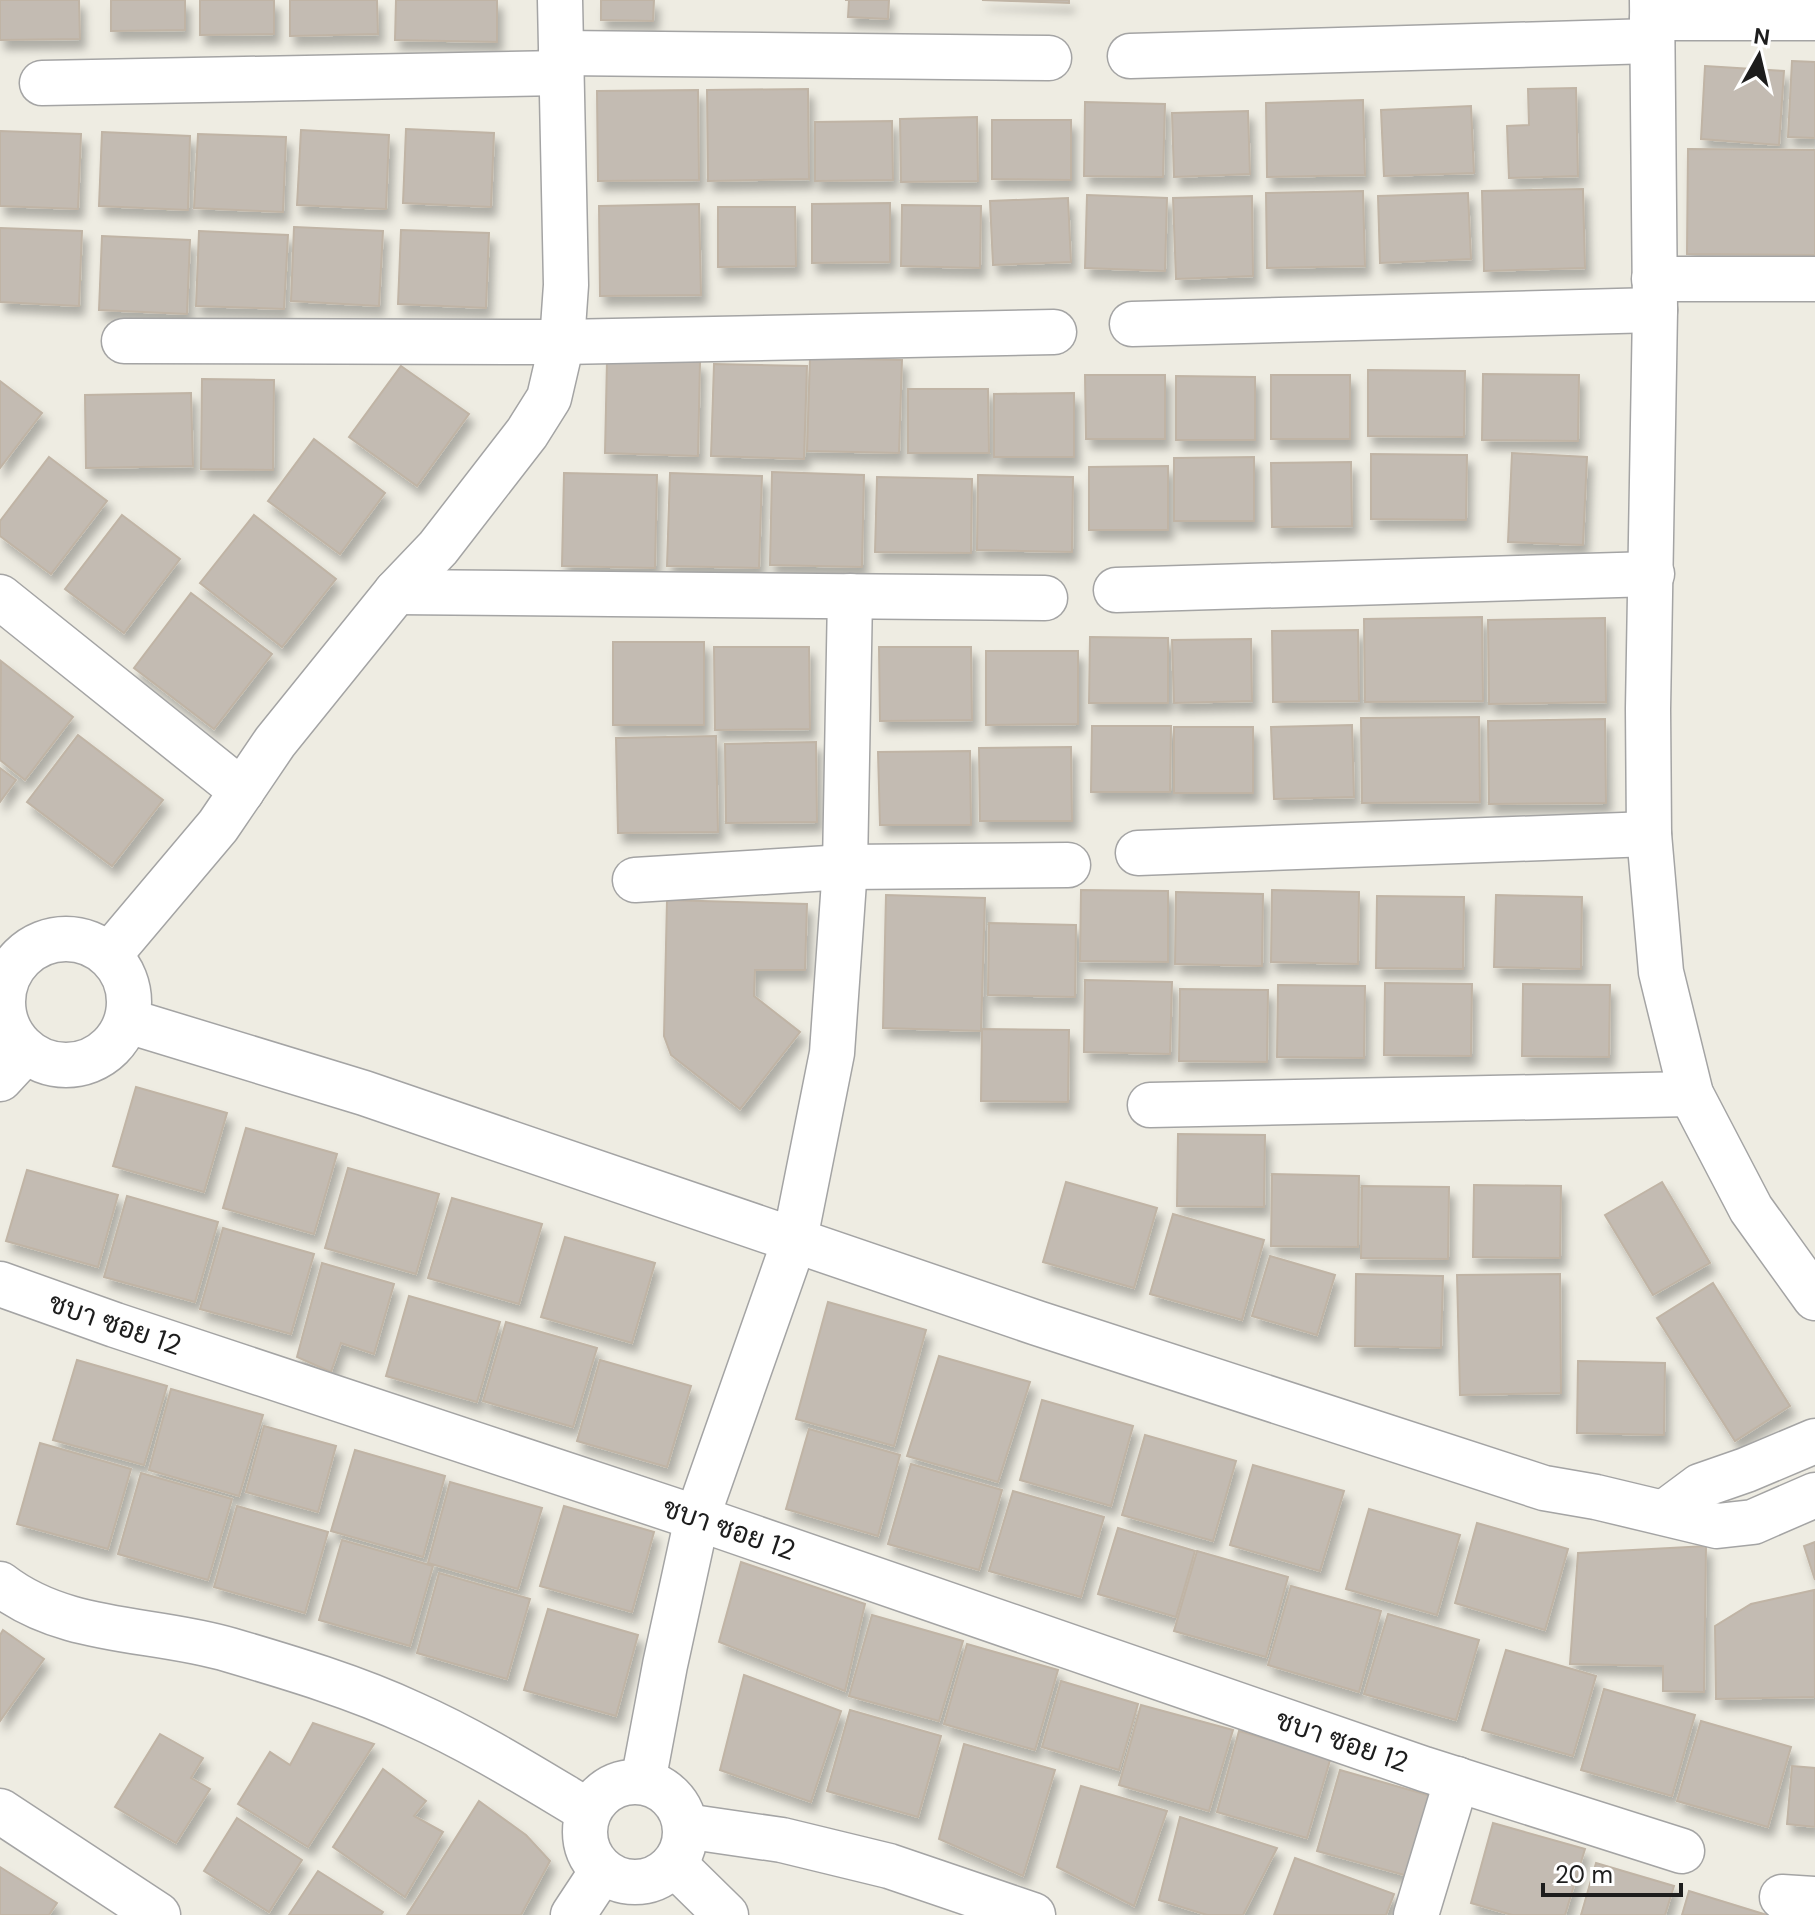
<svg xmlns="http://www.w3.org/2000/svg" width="1815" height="1915" viewBox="0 0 1815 1915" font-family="'DM Sans',Sarabun,sans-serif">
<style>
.building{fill:#c3bbb2;stroke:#c0b4a5;stroke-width:2;filter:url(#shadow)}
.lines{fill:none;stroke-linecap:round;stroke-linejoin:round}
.minor-casing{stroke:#a4a4a4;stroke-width:47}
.minor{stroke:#fff;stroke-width:44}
.labels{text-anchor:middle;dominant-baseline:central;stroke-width:6;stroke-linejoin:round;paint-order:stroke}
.street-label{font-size:28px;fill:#1d1d1d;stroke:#fff}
</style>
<defs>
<filter id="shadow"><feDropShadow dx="5" dy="9" stdDeviation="4" flood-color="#0004"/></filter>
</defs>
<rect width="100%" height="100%" fill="#eeece2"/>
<g class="building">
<polygon points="0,0 79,0 80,39 0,40"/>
<polygon points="111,0 185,0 185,30 111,31"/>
<polygon points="200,0 274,0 274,34 200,35"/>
<polygon points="290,0 377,0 378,34 290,36"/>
<polygon points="396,0 497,0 497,42 395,40"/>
<polygon points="601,0 654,0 653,21 601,20"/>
<polygon points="845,0 889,0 888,19 848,17 849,0"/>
<polygon points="982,0 1069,0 1069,3"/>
<polygon points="1792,61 1815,62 1815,138 1788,137"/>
<polygon points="1705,66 1784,71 1779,145 1701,139"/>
<polygon points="1576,88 1578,176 1509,178 1507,126 1529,125 1528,89"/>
<polygon points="808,89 809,179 708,181 707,90"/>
<polygon points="698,90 699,180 598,181 597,91"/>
<polygon points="1363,100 1365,175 1267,177 1266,103"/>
<polygon points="1085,102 1165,104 1163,177 1084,176"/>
<polygon points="1471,106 1474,173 1384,176 1381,110"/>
<polygon points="1248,111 1250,174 1174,177 1172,113"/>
<polygon points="977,117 978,181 901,182 900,119"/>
<polygon points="992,120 1071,120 1071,180 992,179"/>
<polygon points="892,121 893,180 815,181 815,122"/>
<polygon points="406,129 494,133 491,207 403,203"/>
<polygon points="301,130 389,135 386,209 297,205"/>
<polygon points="0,131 81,134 78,209 0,206"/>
<polygon points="102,132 190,136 188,210 99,206"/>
<polygon points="198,134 286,137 283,212 194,208"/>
<polygon points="1688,149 1815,150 1815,255 1687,254"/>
<polygon points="1583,189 1585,268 1484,271 1482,191"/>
<polygon points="1363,191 1365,266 1267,268 1266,193"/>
<polygon points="1468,193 1471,259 1380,263 1378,196"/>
<polygon points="1087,195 1167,198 1165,271 1085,268"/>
<polygon points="1252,196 1253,276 1176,279 1173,198"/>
<polygon points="1068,198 1071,262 993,265 990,201"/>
<polygon points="890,203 890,262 812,263 812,204"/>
<polygon points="699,204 701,295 600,296 599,206"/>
<polygon points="902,205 981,206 980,268 901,266"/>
<polygon points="718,207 795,207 796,266 718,267"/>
<polygon points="294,227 383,231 379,306 291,301"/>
<polygon points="0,228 82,231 79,306 0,302"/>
<polygon points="401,230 489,233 486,308 398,304"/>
<polygon points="199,231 288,235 284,309 196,306"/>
<polygon points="102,236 190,240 187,314 99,310"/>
<polygon points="810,358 902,360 899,453 807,451"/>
<polygon points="607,360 700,362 698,456 605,453"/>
<polygon points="714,364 807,366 804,459 711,456"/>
<polygon points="401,366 469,414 417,486 349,437"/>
<polygon points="1368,370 1465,371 1464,437 1368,436"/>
<polygon points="1483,374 1579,375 1578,441 1482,440"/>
<polygon points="1085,375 1165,375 1165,439 1086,439"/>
<rect x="1271" y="375" width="79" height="64"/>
<polygon points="1176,376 1255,377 1255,440 1176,440"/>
<polygon points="202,379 274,380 273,470 201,469"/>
<polygon points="0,381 42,413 0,468"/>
<polygon points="908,389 988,389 989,453 908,453"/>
<polygon points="191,393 193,466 86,468 85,395"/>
<polygon points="1074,393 1074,457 994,457 994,394"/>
<polygon points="314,439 385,493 340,554 268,501"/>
<polygon points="1512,453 1587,457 1583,545 1508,542"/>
<polygon points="1371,454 1467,455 1466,520 1371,519"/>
<polygon points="49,457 107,501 51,574 0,536 0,521"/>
<polygon points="1254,457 1254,521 1174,521 1174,458"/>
<polygon points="1351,462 1352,526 1272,527 1271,463"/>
<polygon points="1168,466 1168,530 1089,530 1089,467"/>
<polygon points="772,472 864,475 862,567 770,565"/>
<polygon points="564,473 657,475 655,568 562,566"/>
<polygon points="670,473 762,476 759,568 667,566"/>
<polygon points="978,475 1073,477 1072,552 977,550"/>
<polygon points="877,477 972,479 971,553 875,552"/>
<polygon points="122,515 180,559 124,633 65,589"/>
<polygon points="254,515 336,579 282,647 200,583"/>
<polygon points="191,593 272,654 214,729 134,668"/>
<polygon points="1482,617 1483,701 1365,702 1364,619"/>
<polygon points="1605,618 1606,702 1489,704 1488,620"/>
<polygon points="1358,630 1359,701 1273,702 1272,631"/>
<polygon points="1090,637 1168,638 1168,703 1089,703"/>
<polygon points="1251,639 1252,701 1174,703 1172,640"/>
<rect x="613" y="642" width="91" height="83"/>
<polygon points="714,647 809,647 810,729 715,730"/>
<polygon points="879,647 971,647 972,720 880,721"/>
<polygon points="986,651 1078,651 1078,724 986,725"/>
<polygon points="1,661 73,717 25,780 0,760"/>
<polygon points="1479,717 1480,802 1362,803 1361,718"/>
<polygon points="1605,719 1606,803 1489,804 1488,721"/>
<polygon points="1352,725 1354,797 1274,799 1271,727"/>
<polygon points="1092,726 1171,726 1170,792 1091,792"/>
<rect x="1174" y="727" width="79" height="66"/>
<polygon points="78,735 163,800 112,866 27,802"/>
<polygon points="716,736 718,832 618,833 616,738"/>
<polygon points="816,742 817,822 726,823 725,744"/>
<polygon points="1071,747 1072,821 980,821 979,748"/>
<polygon points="970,751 971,825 880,825 878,752"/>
<polygon points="0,768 16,780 0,802"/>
<polygon points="1081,890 1168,891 1168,962 1080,961"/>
<polygon points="1272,890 1359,892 1358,964 1271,962"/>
<polygon points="1176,892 1263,894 1262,966 1175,964"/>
<polygon points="886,895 985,898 981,1031 883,1028"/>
<polygon points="1496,895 1582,897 1581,969 1494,967"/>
<polygon points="1377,896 1464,897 1463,969 1376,968"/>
<polygon points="667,900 807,904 805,970 755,970 754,996 800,1032 740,1109 671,1055 664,1036"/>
<polygon points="989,923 1076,925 1075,997 988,995"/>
<polygon points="1085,980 1172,982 1170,1054 1084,1052"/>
<polygon points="1385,983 1472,984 1471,1056 1384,1055"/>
<polygon points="1523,984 1610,985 1609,1057 1522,1056"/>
<polygon points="1278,985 1365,986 1364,1058 1277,1057"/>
<polygon points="1180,989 1268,990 1267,1062 1179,1061"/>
<polygon points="982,1029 1069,1030 1068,1102 981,1101"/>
<polygon points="136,1087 227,1113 204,1192 113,1166"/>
<polygon points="246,1128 337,1154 314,1234 223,1208"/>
<polygon points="1178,1134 1265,1135 1264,1207 1177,1206"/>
<polygon points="348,1168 439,1194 416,1274 325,1248"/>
<polygon points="27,1170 118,1195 98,1267 6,1241"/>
<polygon points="1272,1174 1359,1176 1358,1247 1271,1246"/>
<polygon points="1066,1182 1157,1208 1134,1288 1043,1262"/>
<polygon points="1662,1182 1710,1263 1653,1295 1605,1215"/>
<polygon points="1474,1185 1561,1186 1560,1258 1473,1257"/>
<polygon points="1362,1186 1449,1187 1448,1259 1361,1258"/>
<polygon points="127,1196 218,1222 195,1302 104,1277"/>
<polygon points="452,1198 542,1224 519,1304 428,1278"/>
<polygon points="1173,1214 1264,1240 1242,1320 1150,1294"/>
<polygon points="223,1228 314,1254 291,1334 200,1309"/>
<polygon points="565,1237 655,1263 632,1343 541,1317"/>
<polygon points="1270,1256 1335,1275 1317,1335 1252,1316"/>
<polygon points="322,1263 394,1284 374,1354 341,1343 331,1372 297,1357"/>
<polygon points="1356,1274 1443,1276 1441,1348 1355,1346"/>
<polygon points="1560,1274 1561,1393 1460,1395 1457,1275"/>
<polygon points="1713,1283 1790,1406 1735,1441 1657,1318"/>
<polygon points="409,1296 500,1322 477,1402 386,1376"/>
<polygon points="828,1302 926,1330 894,1446 796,1419"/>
<polygon points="506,1322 597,1348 573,1427 483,1401"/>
<polygon points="939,1356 1030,1382 998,1482 907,1456"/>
<polygon points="77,1360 167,1386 144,1465 53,1440"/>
<polygon points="600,1360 691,1386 667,1467 577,1441"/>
<polygon points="1578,1361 1665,1363 1664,1435 1577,1433"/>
<polygon points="171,1389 263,1415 239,1496 149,1470"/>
<polygon points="1042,1400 1133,1426 1111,1506 1020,1480"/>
<polygon points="264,1426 336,1446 318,1512 246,1492"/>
<polygon points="809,1429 900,1455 878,1536 786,1509"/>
<polygon points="1145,1435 1236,1461 1213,1541 1122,1515"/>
<polygon points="40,1443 131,1469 108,1549 17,1524"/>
<polygon points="355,1450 445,1476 423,1557 331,1531"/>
<polygon points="911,1464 1002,1490 979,1570 888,1544"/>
<polygon points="1253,1465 1344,1491 1320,1571 1230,1545"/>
<polygon points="141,1473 232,1499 208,1580 118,1554"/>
<polygon points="450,1482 542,1508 518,1589 428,1563"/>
<polygon points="1013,1491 1104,1517 1081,1597 989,1571"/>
<polygon points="237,1506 328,1532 305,1613 214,1587"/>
<polygon points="564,1506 654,1532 632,1612 540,1586"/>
<polygon points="1369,1509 1460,1535 1437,1615 1346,1589"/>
<polygon points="1477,1523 1568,1549 1545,1630 1455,1603"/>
<polygon points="1118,1528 1195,1551 1176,1617 1098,1594"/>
<polygon points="342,1540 433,1566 410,1646 319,1620"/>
<polygon points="1815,1542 1815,1580 1804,1546"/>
<polygon points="1706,1546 1704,1692 1663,1691 1663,1666 1570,1664 1578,1553"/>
<polygon points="1197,1551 1288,1577 1266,1657 1174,1631"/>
<polygon points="741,1562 865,1604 845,1691 719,1642"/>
<polygon points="439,1573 530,1599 507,1679 417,1653"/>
<polygon points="1291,1586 1381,1611 1359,1692 1268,1665"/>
<polygon points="1814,1590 1815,1697 1716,1699 1715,1626 1751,1604"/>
<polygon points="548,1609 638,1635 616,1716 524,1690"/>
<polygon points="1388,1614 1479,1640 1456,1720 1364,1694"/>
<polygon points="872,1615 963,1641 939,1721 849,1696"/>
<polygon points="3,1630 44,1659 0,1721 0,1635"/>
<polygon points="967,1644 1058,1670 1035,1750 944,1724"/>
<polygon points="1506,1650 1596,1676 1573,1756 1482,1730"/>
<polygon points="744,1675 841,1711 811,1802 720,1770"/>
<polygon points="1061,1681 1138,1704 1119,1770 1042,1747"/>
<polygon points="1604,1689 1695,1715 1672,1796 1581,1770"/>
<polygon points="1141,1705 1233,1730 1209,1811 1119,1785"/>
<polygon points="850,1710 941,1736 918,1817 827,1791"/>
<polygon points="1701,1721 1791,1747 1768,1827 1677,1801"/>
<polygon points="313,1723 374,1744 308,1847 238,1804 270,1752 290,1765"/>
<polygon points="1239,1731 1331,1757 1307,1838 1217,1812"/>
<polygon points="160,1734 203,1758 191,1778 210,1789 176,1843 115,1807"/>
<polygon points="964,1744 1055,1770 1023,1876 939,1839"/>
<polygon points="1792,1766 1815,1768 1815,1827 1787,1824"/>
<polygon points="383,1769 426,1801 414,1816 443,1832 405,1897 333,1847"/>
<polygon points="1340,1770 1431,1796 1408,1876 1317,1851"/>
<polygon points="1081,1786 1167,1811 1134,1906 1057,1867"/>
<polygon points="479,1801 526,1835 550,1861 521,1915 407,1915"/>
<polygon points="1180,1817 1277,1848 1243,1915 1207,1915 1159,1900"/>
<polygon points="237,1818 302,1860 269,1912 204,1871"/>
<polygon points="1493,1823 1585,1849 1565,1915 1512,1915 1471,1903"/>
<polygon points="1295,1858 1394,1894 1386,1915 1274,1915"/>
<polygon points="1596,1863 1674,1886 1665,1915 1581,1915"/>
<polygon points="0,1867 57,1903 49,1915 0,1915"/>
<polygon points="318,1871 383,1912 381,1915 289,1915"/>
<polygon points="1689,1891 1767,1915 1682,1915"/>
</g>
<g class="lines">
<defs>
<g id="minor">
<polyline points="1652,0 1655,310 1648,709 1649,834 1661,972 1691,1094 1751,1209 1815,1298"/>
<polyline points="1652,18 1815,18"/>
<polyline points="561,53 1049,58"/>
<polyline points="1130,56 1652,41"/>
<polyline points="42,83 561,73"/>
<polyline points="1654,279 1815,279"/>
<polyline points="1132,324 1655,310"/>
<polyline points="124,341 562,342 1054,332"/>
<polyline points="1116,590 1652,574"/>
<polyline points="396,592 1045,598"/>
<polyline points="0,597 242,791"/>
<polyline points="1138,853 1649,834"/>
<polyline points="635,880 845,867 1068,865"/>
<circle cx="66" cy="1002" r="63"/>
<polyline points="110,954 218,826 275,742 396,592 438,548 527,433 549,398 562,342 566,285 560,0"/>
<polyline points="128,1021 364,1093 1037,1323 1544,1488 1596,1497 1717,1526 1753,1522 1815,1495"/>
<polyline points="0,1079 25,1052"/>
<polyline points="1150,1105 1691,1094"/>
<polyline points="0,1284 115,1325 697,1518 1424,1769 1682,1851"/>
<polyline points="1665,1512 1700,1486 1746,1470 1815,1441"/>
<path d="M0 1584C66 1635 153 1627 230 1650 291 1668 355 1687 413 1714 474 1741 531 1777 588 1811"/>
<circle cx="635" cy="1832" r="50"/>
<polyline points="643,1782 665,1665 697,1518 795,1239 832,1053 845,867 850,596"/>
<polyline points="0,1811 158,1915"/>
<polyline points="685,1826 782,1840 889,1866 1033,1915"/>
<polyline points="674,1864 726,1915"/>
<polyline points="1782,1897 1815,1899"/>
<polyline points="573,1915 602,1871"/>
<polyline points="1416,1915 1457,1779"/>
</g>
</defs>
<use href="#minor" class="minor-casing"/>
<use href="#minor" class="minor"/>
</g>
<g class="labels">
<g class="street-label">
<text transform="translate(115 1324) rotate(19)">ชบา ซอย 12</text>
<text transform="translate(729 1529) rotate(19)">ชบา ซอย 12</text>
<text transform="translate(1342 1741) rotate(19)">ชบา ซอย 12</text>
</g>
</g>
<g transform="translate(1759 56) rotate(8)" stroke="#ffffff" stroke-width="6" paint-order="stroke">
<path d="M0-6L14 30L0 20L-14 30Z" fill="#1d1d1d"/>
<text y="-12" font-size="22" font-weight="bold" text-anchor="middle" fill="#1d1d1d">N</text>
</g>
<path d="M1543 1883v12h138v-12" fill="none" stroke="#1d1d1d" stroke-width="4"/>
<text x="1555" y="1883" font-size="24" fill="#1d1d1d" stroke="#ffffff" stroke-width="6" paint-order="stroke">20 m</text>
</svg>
